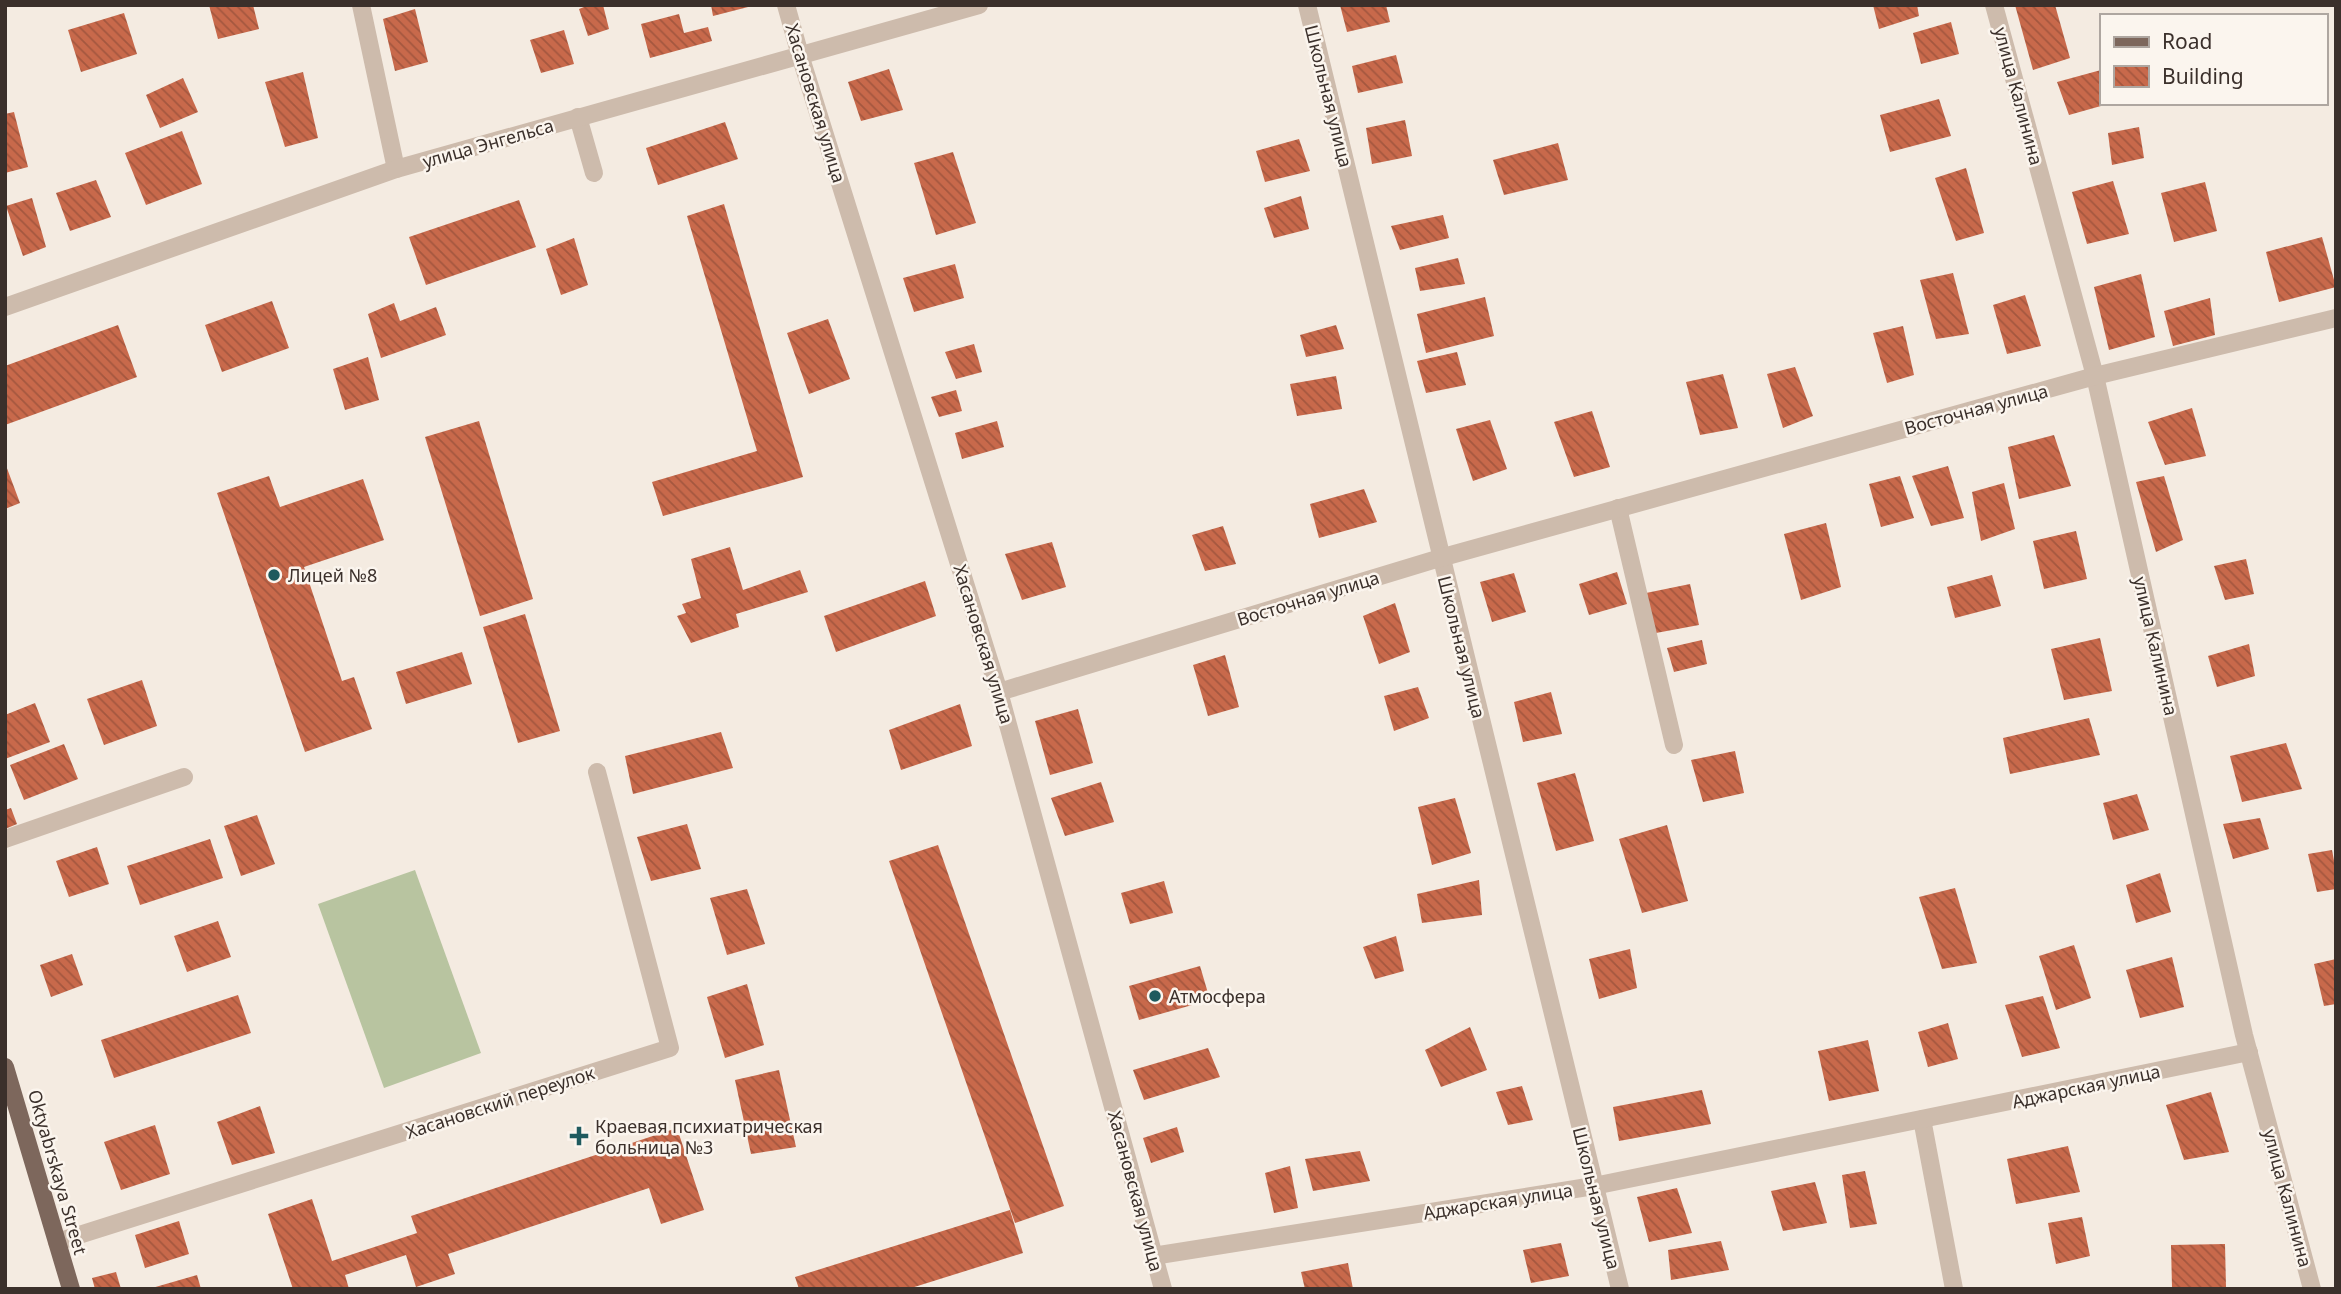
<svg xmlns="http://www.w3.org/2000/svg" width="2341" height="1294" viewBox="0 0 2341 1294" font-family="'Noto Sans',sans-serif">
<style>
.pitch{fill:#b8c4a0}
.building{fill:url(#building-back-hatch)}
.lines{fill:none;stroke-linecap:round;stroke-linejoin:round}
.minor{stroke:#cdbbac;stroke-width:18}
.major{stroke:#7d675c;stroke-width:18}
.poi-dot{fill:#1f5a5e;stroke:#fbf5ee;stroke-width:2.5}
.labels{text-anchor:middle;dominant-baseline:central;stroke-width:5;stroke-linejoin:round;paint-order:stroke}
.street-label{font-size:18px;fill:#3b302b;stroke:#fbf5ee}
.poi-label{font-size:18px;fill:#3b302b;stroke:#fbf5ee;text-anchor:start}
</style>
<defs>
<pattern id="building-back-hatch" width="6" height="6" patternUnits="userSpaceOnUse" patternTransform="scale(1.75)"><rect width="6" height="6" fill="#c8694b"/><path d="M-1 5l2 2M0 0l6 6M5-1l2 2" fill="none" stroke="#a4573f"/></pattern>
</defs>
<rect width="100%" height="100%" fill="#f4ebe1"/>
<polygon class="pitch" points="415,870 481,1053 384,1088 318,904"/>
<g class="building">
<polygon points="209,5 253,5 259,29 218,39"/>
<polygon points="589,5 603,5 609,29 588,36 579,9"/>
<polygon points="711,5 752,5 752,6 713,16"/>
<polygon points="1340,5 1386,5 1390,22 1347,32"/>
<polygon points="1873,5 1917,5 1919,16 1879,29"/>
<polygon points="2015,5 2055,5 2070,58 2033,70"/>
<polygon points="415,9 428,62 395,71 383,19"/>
<polygon points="124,13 137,54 81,72 68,30"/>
<polygon points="679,14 684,33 708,27 712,41 650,58 641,24"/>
<polygon points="1951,22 1959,54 1921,64 1913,33"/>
<polygon points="564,30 574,64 541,73 530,40"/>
<polygon points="1396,55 1403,83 1358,93 1352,66"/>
<polygon points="889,69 903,110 861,121 848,82"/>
<polygon points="2101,70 2101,103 2108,104 2069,115 2057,82"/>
<polygon points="303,72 318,138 285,147 265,82"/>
<polygon points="183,78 198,112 160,128 146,95"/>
<polygon points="1939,99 1951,136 1890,152 1880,115"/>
<polygon points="14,112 28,167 5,173 5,114"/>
<polygon points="1405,120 1412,156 1372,164 1366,128"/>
<polygon points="725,122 738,159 658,185 646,148"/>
<polygon points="2139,127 2144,158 2112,165 2108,133"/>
<polygon points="182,131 202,184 146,205 125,153"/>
<polygon points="1299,139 1310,171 1265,182 1256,151"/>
<polygon points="1558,143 1568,180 1504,195 1493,160"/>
<polygon points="953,152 976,223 936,235 914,163"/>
<polygon points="1966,168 1984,233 1956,241 1935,178"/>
<polygon points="96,180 111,217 70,231 56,193"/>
<polygon points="2113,181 2129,234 2087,244 2072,192"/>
<polygon points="2205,182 2217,231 2174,242 2161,193"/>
<polygon points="1301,196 1309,229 1274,238 1264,208"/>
<polygon points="32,198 46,247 23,256 6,206"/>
<polygon points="519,200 536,247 426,285 409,237"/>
<polygon points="724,204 803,477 663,516 652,482 757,451 687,216"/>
<polygon points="1443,215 1449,238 1400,250 1391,226"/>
<polygon points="2322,237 2336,287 2279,302 2266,252"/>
<polygon points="574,238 588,285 561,295 546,249"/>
<polygon points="1458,258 1465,284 1420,291 1415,268"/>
<polygon points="955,264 964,298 914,312 903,278"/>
<polygon points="1953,273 1969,334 1936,339 1920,280"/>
<polygon points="2141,274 2155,337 2109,350 2094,287"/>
<polygon points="2025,295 2041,346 2007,354 1993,305"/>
<polygon points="1485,297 1494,336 1426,353 1417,314"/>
<polygon points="2210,298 2215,335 2173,346 2164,311"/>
<polygon points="272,301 289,348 222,372 205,325"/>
<polygon points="394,303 400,321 436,307 446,335 381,358 368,314"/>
<polygon points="828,319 850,379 809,394 787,333"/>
<polygon points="118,325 137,377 5,425 5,366"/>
<polygon points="1336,325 1344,349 1306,357 1300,335"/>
<polygon points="1903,326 1914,375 1887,383 1873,333"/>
<polygon points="974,344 982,372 956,379 945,352"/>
<polygon points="1457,352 1466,385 1426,393 1417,361"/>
<polygon points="368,357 379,400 345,410 333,369"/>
<polygon points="1795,367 1813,416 1783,428 1767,374"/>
<polygon points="1723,374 1738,428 1700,435 1686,382"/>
<polygon points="1336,376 1342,409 1297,416 1290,384"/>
<polygon points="956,390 962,411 939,417 931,397"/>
<polygon points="2192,408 2206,456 2165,465 2148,422"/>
<polygon points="1592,411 1610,467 1574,477 1554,422"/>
<polygon points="1490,420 1507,469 1473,481 1456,429"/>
<polygon points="479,421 533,599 480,616 425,437"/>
<polygon points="997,421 1004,447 962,459 955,433"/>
<polygon points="2054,435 2071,486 2019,499 2008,447"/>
<polygon points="5,463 20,503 5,509"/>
<polygon points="1948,466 1964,518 1931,526 1912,476"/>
<polygon points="269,476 280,507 363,479 384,540 304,567 342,681 354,677 372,729 305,752 217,493"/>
<polygon points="1900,476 1914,518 1881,527 1869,484"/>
<polygon points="2164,476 2183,540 2156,552 2136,482"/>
<polygon points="2004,483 2015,529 1981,541 1972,492"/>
<polygon points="1364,489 1377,522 1319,538 1310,504"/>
<polygon points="1826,523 1841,587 1801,600 1784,534"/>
<polygon points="1223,526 1236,564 1205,571 1192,535"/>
<polygon points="2076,531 2087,579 2044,589 2033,541"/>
<polygon points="1052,542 1066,587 1022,600 1005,554"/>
<polygon points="730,547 743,590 800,570 808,592 736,614 739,627 691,643 677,616 686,613 682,604 701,598 691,559"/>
<polygon points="2246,559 2254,594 2225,600 2214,566"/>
<polygon points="1617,572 1627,604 1589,615 1579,584"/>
<polygon points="1514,573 1526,612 1492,622 1480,582"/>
<polygon points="1992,575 2001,606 1955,618 1947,587"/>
<polygon points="925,581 936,616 836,652 824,616"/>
<polygon points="1690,584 1699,625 1656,633 1646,593"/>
<polygon points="1395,603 1410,652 1379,664 1363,616"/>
<polygon points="525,614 560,731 518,743 483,627"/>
<polygon points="2100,638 2112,691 2064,700 2051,649"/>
<polygon points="1702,640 1707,664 1674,672 1667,648"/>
<polygon points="2249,644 2255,676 2217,687 2208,656"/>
<polygon points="462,652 472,684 406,704 396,672"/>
<polygon points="1225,655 1239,707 1208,716 1193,665"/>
<polygon points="142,680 157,726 104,745 87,699"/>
<polygon points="1418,687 1429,718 1394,731 1384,696"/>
<polygon points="1551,692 1562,734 1523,742 1514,702"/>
<polygon points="35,703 50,742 5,759 5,715"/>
<polygon points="960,704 972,746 901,770 889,730"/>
<polygon points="1078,709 1093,763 1050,775 1035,721"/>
<polygon points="2089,718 2100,755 2010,774 2003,738"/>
<polygon points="721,732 733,768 633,794 625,756"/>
<polygon points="2286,743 2302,789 2242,802 2230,756"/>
<polygon points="64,744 78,779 24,800 10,765"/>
<polygon points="1735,751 1744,793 1703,802 1691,760"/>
<polygon points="1575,773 1594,841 1556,851 1537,783"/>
<polygon points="1101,782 1114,822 1065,836 1051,798"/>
<polygon points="2137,794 2149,830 2113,840 2103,803"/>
<polygon points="1455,798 1471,853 1432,865 1418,807"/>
<polygon points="11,808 17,824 5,829 5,810"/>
<polygon points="257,815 275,864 241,876 224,826"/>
<polygon points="2260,818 2269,849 2233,859 2223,824"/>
<polygon points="687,824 701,869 651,881 637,837"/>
<polygon points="1667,825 1688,901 1642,913 1619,839"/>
<polygon points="210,839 223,878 140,905 127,866"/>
<polygon points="938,845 1064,1206 1015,1223 889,861"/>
<polygon points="97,847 109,884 69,897 56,861"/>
<polygon points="2332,850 2336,871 2336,889 2317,892 2308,854"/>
<polygon points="2160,873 2171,912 2136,923 2126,885"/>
<polygon points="1479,880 1482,915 1422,923 1417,894"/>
<polygon points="1164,881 1173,913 1130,924 1121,893"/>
<polygon points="1955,888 1977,963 1942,969 1919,897"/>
<polygon points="747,889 765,944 727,955 710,898"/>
<polygon points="218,921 231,957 187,972 174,936"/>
<polygon points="1396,936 1404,971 1375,979 1363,947"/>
<polygon points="2074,945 2091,998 2056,1010 2039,956"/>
<polygon points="1630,949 1637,988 1599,999 1589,959"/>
<polygon points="72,954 83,985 51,997 40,965"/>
<polygon points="2172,957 2184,1007 2140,1018 2126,970"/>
<polygon points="2336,959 2336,1004 2324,1006 2314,964"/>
<polygon points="1200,966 1210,1000 1139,1020 1129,986"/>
<polygon points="747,984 764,1045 725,1058 707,997"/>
<polygon points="238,995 251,1033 114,1078 101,1040"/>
<polygon points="2043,996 2060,1048 2022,1057 2005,1005"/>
<polygon points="1948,1023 1958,1059 1928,1067 1918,1032"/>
<polygon points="1470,1027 1487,1070 1441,1087 1425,1050"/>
<polygon points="1868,1040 1879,1091 1829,1101 1818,1051"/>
<polygon points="1208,1048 1220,1077 1144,1100 1133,1070"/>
<polygon points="779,1070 796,1147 751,1154 735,1080"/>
<polygon points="1522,1086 1533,1120 1508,1125 1496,1092"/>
<polygon points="1702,1090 1711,1124 1619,1141 1613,1107"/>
<polygon points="2211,1092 2229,1152 2184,1160 2166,1105"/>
<polygon points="260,1106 275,1153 232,1165 217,1122"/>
<polygon points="155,1125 170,1174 121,1190 104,1142"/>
<polygon points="1177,1127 1184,1152 1151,1163 1143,1138"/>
<polygon points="677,1128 704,1210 661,1224 649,1188 448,1254 455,1274 416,1287 406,1255 345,1275 349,1289 293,1289 268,1214 312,1199 332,1261 417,1233 411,1216"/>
<polygon points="2068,1146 2080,1192 2016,1204 2007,1159"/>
<polygon points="1360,1151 1370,1181 1313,1191 1305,1159"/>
<polygon points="1290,1166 1298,1208 1274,1213 1265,1173"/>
<polygon points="1865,1171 1877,1224 1850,1228 1842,1175"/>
<polygon points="1815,1182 1827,1223 1783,1231 1771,1191"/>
<polygon points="1677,1188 1692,1233 1649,1242 1637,1197"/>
<polygon points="1010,1210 1023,1253 908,1289 799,1289 795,1277"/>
<polygon points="2082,1217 2090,1256 2056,1264 2048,1223"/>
<polygon points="179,1221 189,1254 145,1268 135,1235"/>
<polygon points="1721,1241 1729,1270 1671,1280 1668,1250"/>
<polygon points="1561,1243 1569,1276 1531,1283 1523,1250"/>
<polygon points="2225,1244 2226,1287 2172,1288 2171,1245"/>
<polygon points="1348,1263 1353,1289 1305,1289 1301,1272"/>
<polygon points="116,1272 121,1289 95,1289 92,1278"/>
<polygon points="197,1275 201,1289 152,1289 152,1288"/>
</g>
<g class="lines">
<g class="minor">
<polyline points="361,5 396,169"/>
<polyline points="786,5 800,55 999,692 1163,1289"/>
<polyline points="1307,5 1620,1289"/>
<polyline points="1994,5 2095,376 2244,1035 2312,1289"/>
<polyline points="578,117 594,173"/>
<polyline points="5,307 396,169 979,5"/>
<polyline points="1618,508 1674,745"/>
<polyline points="999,692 1440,558 2095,376 2336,318"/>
<polyline points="5,839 184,777"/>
<polyline points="1922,1119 1954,1289"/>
<polyline points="57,1242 670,1048 597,772"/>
<polyline points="1153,1256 1594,1186 2249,1052"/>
</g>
<polyline class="major" points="5,1067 71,1289"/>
</g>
<g class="poi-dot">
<circle cx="274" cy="575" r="7"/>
<circle cx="1155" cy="996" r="7"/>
<path d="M575.5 1125.5h7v7h7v7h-7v7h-7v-7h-7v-7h7z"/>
</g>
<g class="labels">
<g class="street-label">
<text transform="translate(1329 96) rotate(76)">Школьная улица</text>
<text transform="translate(2019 96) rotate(75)">улица Калинина</text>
<text transform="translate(816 103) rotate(73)">Хасановская улица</text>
<text transform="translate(488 143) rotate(-16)">улица Энгельса</text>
<text transform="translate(1976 409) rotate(-15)">Восточная улица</text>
<text transform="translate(1308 598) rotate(-17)">Восточная улица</text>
<text transform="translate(984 644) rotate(73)">Хасановская улица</text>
<text transform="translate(2156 646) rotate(77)">улица Калинина</text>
<text transform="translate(1462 647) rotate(76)">Школьная улица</text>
<text transform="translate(2086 1086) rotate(-12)">Аджарская улица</text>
<text transform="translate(500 1102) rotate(-18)">Хасановский переулок</text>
<text transform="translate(58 1172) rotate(74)">Oktyabrskaya Street</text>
<text transform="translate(1136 1191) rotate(75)">Хасановская улица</text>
<text transform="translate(1597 1198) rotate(76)">Школьная улица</text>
<text transform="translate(2288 1198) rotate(75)">улица Калинина</text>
<text transform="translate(1498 1201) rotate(-9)">Аджарская улица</text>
</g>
<g class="poi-label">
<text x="288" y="575">Лицей №8</text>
<text x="1169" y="996">Атмосфера</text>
<text x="595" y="1126">Краевая психиатрическая<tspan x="595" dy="21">больница №3</tspan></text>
</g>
</g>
<rect width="2341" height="1294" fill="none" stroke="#3b302b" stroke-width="14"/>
<rect x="2100" y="14" width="228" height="91" fill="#fbf5ee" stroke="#aea6a0" stroke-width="2"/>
<rect x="2114" y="37" width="35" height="10" fill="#7d675c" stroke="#aea6a0" stroke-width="2"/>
<text x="2162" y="49" font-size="21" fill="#3b302b">Road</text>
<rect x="2114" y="66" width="35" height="21" fill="url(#building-back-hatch)" stroke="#aea6a0" stroke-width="2"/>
<text x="2162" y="84" font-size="21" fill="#3b302b">Building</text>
</svg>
